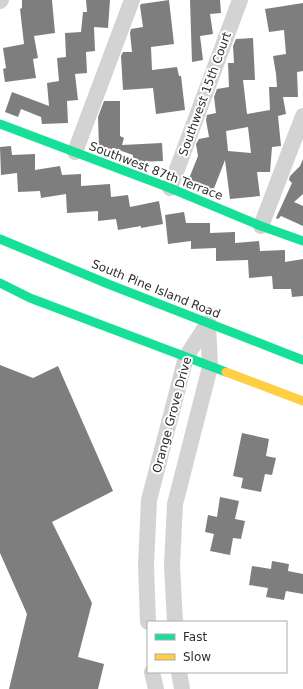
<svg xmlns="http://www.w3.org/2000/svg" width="303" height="689" viewBox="0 0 303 689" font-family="'DejaVu Sans',sans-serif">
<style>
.building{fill:#7e7e7e;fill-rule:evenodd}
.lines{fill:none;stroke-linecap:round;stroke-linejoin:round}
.street{stroke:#d3d3d3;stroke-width:16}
.fast{stroke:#16e098;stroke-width:9}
.slow{stroke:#ffcf43;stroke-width:9}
.labels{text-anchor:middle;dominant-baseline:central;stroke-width:4;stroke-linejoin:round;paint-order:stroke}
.street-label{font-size:12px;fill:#2e2e2e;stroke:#fff}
</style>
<rect width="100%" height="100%" fill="#fff"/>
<g class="building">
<polygon points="22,0 52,0 55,33 34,36 38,58 33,59 36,78 5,82 3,69 6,68 3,48 24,44 20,9 22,8"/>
<polygon points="86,0 110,0 108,28 94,27 95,51 86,52 87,73 75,74 78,100 67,101 68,123 42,124 41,117 21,109 18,117 5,112 12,92 49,106 47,83 59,81 57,58 66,57 65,33 81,32 83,12 87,12"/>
<polygon points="169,0 174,44 151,47 152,70 177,67 179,76 181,76 185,110 156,114 153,88 123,90 121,56 123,52 132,52 130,33 131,29 143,27 140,6 141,4"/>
<polygon points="190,0 220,0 221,13 210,14 213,34 200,36 203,60 192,62"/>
<path d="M303 3V71L297 72 298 97H283L286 114 278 116 281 146 272 147 270 172H257L260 196 230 199 225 160 213 191 188 181 198 156 196 144 199 139 209 137 206 120 207 115 216 113 214 97 217 89 229 87 228 63H234L233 46 236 39 253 38 255 80H243L247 114 270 110 269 87H277L276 74 273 56 286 54 284 30 269 32 265 9ZM248 127 251 153 228 151 226 131Z"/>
<polygon points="104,101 120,101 120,136 124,138 122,145 162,143 163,161 137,162 133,161 133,155 113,148 111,152 99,148 98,117"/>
<polygon points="11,146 12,155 35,154 35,170 60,166 62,175 81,174 81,186 110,184 111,197 128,195 130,207 159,201 163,224 141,228 141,226 118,230 116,219 98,221 98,211 67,213 66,194 41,198 40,191 18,192 17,173 1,175 0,147"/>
<polygon points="303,159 303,194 294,202 303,206 303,226 281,216 278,219 276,218 292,183 289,180 290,176 300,166"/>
<polygon points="184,212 186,223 210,223 210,233 235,232 235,243 259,241 260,251 285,250 285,262 303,259 303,296 292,297 291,289 273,289 272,276 249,278 248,260 216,261 216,248 191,249 191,241 168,244 165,215"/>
<polygon points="0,365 33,378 58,366 113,491 52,522 92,603 78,657 104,664 98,689 9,689 27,614 0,553"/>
<polygon points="242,433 269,439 266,456 276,458 272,475 265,474 261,492 241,488 243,478 233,476"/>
<polygon points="220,497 239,501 235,519 245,521 241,539 233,538 230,555 210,551 214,534 205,532 208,515 217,517"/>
<polygon points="272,561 289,564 288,571 303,574 303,594 286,591 284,600 266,597 268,588 249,585 252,566 271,569"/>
</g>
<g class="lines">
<g class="street">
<polyline points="0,1 1,0"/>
<polyline points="75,152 132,0"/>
<polyline points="170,188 240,0"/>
<polyline points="261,226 303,116"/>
<polyline points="148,622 146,565 149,500 186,357 208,323"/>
<polyline points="175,622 172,566 175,504 210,367 208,323"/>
<polyline points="152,672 156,689"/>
<polyline points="179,672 182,689"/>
</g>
<g class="fast">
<polyline points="0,124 170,188 261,226 303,241"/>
<polyline points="0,239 108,284 303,360"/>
<polyline points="0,283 30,298 226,372"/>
</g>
<polyline class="slow" points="226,372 303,401"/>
</g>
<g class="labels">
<g class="street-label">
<text transform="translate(205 94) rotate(-70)">Southwest 15th Court</text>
<text transform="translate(156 171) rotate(21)">Southwest 87th Terrace</text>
<text transform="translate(156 289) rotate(22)">South Pine Island Road</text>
<text transform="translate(172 415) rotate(-75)">Orange Grove Drive</text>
</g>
</g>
<rect x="147" y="621" width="140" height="52" fill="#ffffff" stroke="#ababab"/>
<rect x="155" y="634" width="20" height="6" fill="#16e098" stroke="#ababab"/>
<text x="183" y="641" font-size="12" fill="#2e2e2e">Fast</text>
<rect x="155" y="654" width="20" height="6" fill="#ffcf43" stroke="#ababab"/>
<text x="183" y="661" font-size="12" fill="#2e2e2e">Slow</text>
</svg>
